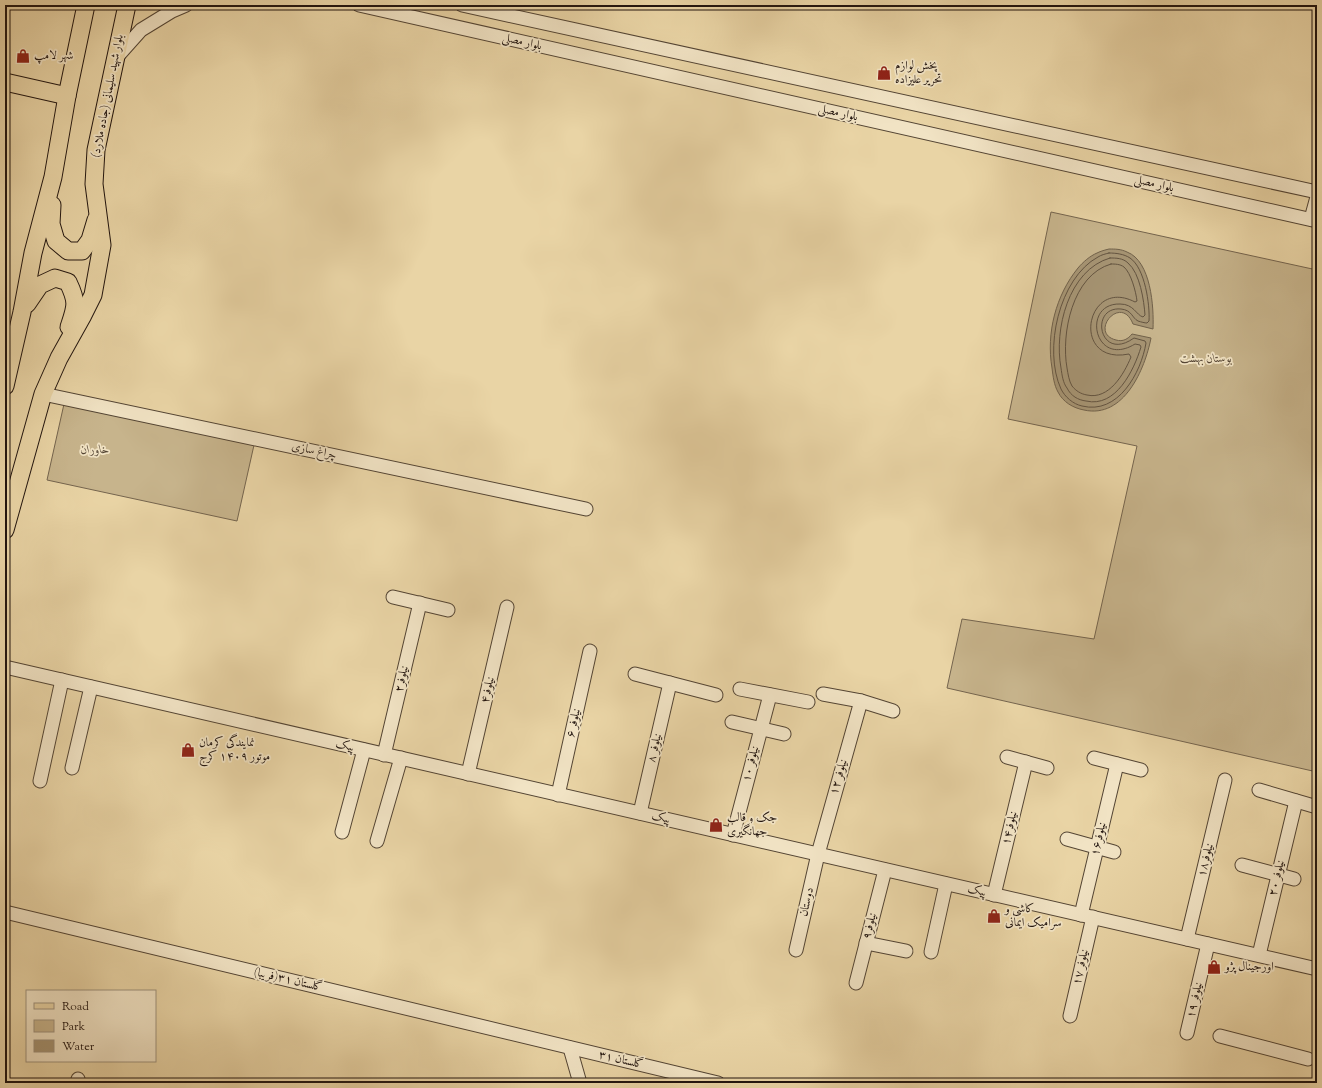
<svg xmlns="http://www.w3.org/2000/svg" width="1322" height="1088" viewBox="0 0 1322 1088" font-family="'Sorts Mill Goudy',Amiri,serif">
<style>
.green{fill:#c7b48c;stroke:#74644e}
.water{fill:#a59372;stroke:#71614a}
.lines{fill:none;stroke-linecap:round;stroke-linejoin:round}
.shore{stroke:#645440;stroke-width:1}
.minor-casing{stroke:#544534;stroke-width:15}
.major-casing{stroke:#22150f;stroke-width:19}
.minor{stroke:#f1e3c4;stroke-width:13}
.major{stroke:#e9d4a5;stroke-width:17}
.labels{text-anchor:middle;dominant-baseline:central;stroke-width:3.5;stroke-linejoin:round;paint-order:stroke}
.street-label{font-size:12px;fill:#22150f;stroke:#f1e3c4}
.poi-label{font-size:12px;fill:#22150f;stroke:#f1e3c4;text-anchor:start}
.park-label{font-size:12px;font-style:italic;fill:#544534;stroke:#f1e3c4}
</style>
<rect width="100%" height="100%" fill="#e9d4a5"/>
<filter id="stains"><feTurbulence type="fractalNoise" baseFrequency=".005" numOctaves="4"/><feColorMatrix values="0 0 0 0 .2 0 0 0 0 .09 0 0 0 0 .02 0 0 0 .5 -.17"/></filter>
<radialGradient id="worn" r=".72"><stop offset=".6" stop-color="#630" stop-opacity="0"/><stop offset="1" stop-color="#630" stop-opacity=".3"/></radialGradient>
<g class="green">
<polygon points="1051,212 1317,270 1317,772 947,688 962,619 1094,639 1137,446 1008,419"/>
<polygon points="64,404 254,445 237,521 47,480"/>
</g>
<path class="water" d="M1109 249C1115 249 1121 249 1127 252 1151 261 1154 307 1153 329L1133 324C1121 293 1088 333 1116 340 1123 342 1128 339 1132 334L1151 338C1145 369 1124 419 1084 410 1073 408 1063 402 1058 392 1054 385 1053 376 1052 368 1046 333 1056 295 1078 268 1083 262 1090 256 1097 253 1101 251 1105 250 1109 249Z"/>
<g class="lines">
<g class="shore">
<path d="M1109 253C1116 253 1124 254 1130 258 1145 268 1150 305 1149 321L1147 323C1145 323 1141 322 1138 321 1132 318 1132 310 1121 309 1089 306 1099 363 1134 338L1145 341 1146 343C1141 373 1118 415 1082 406 1073 404 1065 397 1061 389 1043 350 1059 278 1098 257 1101 255 1105 254 1109 253Z"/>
<path d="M1110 258C1116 258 1123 258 1128 263 1140 273 1144 301 1145 315L1143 317C1136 315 1134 304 1120 304 1081 303 1094 369 1135 344L1140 345 1141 347C1134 370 1116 408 1086 401 1078 400 1071 396 1067 388 1063 383 1062 375 1061 368 1054 330 1068 270 1110 258Z"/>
<path d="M1111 264C1115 264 1120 264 1124 267 1131 273 1136 292 1137 301L1135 302C1085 276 1070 366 1129 354L1131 357C1124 374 1109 400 1087 395 1081 394 1076 391 1072 386 1069 381 1068 374 1067 368 1061 334 1072 275 1111 264Z"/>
</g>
<defs>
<g id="minor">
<polyline points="359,5 1317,221"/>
<polyline points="462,5 1317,192"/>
<polyline points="116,58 141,30 172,11 186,5"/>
<polyline points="1311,219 1317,197"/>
<polyline points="43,394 586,509"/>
<polyline points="393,597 448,610"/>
<polyline points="5,667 1317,969"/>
<polyline points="635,674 716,695"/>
<polyline points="740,689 808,702"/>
<polyline points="823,694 861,701 893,711"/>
<polyline points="732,722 784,734"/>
<polyline points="384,755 420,603"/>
<polyline points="1007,757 1047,768"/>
<polyline points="1094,758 1141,770"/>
<polyline points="72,768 91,687"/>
<polyline points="468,774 507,607"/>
<polyline points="40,781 62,680"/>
<polyline points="1259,790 1317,807"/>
<polyline points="558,795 590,651"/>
<polyline points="640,813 670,683"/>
<polyline points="342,832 364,750"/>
<polyline points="733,835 770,695"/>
<polyline points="1067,839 1114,852"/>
<polyline points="377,841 401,758"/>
<polyline points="1242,865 1294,879"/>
<polyline points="994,895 1026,762"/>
<polyline points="5,912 718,1083"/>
<polyline points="1081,915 1117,764"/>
<polyline points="1187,939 1225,780"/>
<polyline points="866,943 906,951"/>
<polyline points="796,950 818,854 861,701"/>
<polyline points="931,952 946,884"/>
<polyline points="1259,955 1296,801"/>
<polyline points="856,983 885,870"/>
<polyline points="1070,1016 1093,917"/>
<polyline points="1187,1033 1208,944"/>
<polyline points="1220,1036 1308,1059"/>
<polyline points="570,1048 580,1083"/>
<polyline points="77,1083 78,1079"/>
</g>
<g id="major">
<polyline points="5,82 67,96"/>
<polyline points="52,205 51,224 56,241 68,251 82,251 90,240 96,220"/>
<path d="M27 304 40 285 55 278 68 282C78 303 76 306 69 327"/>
<polyline points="5,386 22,312 33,253 53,177 67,96 86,5"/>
<polyline points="5,530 43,394 59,358 83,315 93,295 102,245 94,184 96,150 127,5"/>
</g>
</defs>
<use href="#minor" class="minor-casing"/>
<use href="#major" class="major-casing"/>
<use href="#minor" class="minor"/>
<use href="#major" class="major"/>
</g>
<defs>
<symbol id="shop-bare" viewBox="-9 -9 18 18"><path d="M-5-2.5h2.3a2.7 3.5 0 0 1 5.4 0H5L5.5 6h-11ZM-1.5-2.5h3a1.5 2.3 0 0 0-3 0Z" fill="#8f2418" stroke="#f1e3c4" stroke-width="2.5" paint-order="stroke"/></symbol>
</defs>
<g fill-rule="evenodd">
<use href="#shop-bare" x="13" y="46" width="20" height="20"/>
<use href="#shop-bare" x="874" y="63" width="20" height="20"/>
<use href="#shop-bare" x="178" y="740" width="20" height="20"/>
<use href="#shop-bare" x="706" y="815" width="20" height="20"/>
<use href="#shop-bare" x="984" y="906" width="20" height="20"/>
<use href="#shop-bare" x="1204" y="957" width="20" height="20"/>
</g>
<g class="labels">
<g class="street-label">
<text transform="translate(522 42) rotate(13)">بلوار مصلی</text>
<text transform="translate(108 96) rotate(-79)">بلوار شهید سلیمانی (جاده ملارد)</text>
<text transform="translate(838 113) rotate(13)">بلوار مصلی</text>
<text transform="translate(1154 184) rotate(13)">بلوار مصلی</text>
<text transform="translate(314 451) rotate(12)">چراغ سازی</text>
<text transform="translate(402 679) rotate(-77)">نیلوفر۲</text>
<text transform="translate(488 690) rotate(-77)">نیلوفر۴</text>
<text transform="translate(574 723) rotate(-78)">نیلوفر ۶</text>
<text transform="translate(345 746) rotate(13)">پیک</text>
<text transform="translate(655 748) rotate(-77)">نیلوفر ۸</text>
<text transform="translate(751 764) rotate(-75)">نیلوفر ۱۰</text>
<text transform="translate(839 777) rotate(-74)">نیلوفر ۱۲</text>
<text transform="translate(661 818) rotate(13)">پیک</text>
<text transform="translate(1010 828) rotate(-77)">نیلوفر۱۴</text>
<text transform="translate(1099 839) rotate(-77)">نیلوفر۱۶</text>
<text transform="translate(1206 860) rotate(-76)">نیلوفر۱۸</text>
<text transform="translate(1277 878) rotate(-77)">نیلوفر ۲۰</text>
<text transform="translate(977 891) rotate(13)">پیک</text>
<text transform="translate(807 902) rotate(-77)">دوستان</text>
<text transform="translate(870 926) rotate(-76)">نیلوفر۹</text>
<text transform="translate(1081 967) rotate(-77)">نیلوفر ۱۷</text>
<text transform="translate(288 980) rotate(13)">گلستان ۳۱(فریبا)</text>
<text transform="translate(1195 1000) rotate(-77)">نیلوفر ۱۹</text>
<text transform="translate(621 1060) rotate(13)">گلستان ۳۱</text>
</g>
<g class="poi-label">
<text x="34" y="56">شهر لامپ</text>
<text x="895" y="66">پخش لوازم<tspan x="895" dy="14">تحریر علیزاده</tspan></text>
<text x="199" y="743">نمایندگی کرمان<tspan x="199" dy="14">موتور ۱۴۰۹ کرج</tspan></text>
<text x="727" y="818">جک و قالب<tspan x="727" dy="14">جهانگیری</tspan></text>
<text x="1005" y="909">کاشی و<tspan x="1005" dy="14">سرامیک ایمانی</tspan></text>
<text x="1225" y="967">اورجینال پژو</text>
</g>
<g class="park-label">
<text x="1206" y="359">بوستان بهشت</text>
<text x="95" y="450">خاوران</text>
</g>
</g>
<rect width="1322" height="1088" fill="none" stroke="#e9d4a5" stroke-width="20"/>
<rect x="6" y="6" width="1310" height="1076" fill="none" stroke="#22150f" stroke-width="2"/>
<rect x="10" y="10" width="1302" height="1068" fill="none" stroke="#22150f"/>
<rect x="26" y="990" width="130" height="72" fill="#f1e3c4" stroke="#9e917c"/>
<rect x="34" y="1003" width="20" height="6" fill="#e9d4a5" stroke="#9e917c"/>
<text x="62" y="1010" font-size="12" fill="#22150f">Road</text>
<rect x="34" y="1020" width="20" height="12" fill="#c7b48c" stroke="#9e917c"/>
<text x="62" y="1030" font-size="12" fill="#22150f">Park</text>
<rect x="34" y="1040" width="20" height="12" fill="#a59372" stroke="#9e917c"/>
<text x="62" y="1050" font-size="12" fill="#22150f">Water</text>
<rect width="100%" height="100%" filter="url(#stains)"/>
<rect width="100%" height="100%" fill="url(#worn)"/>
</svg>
